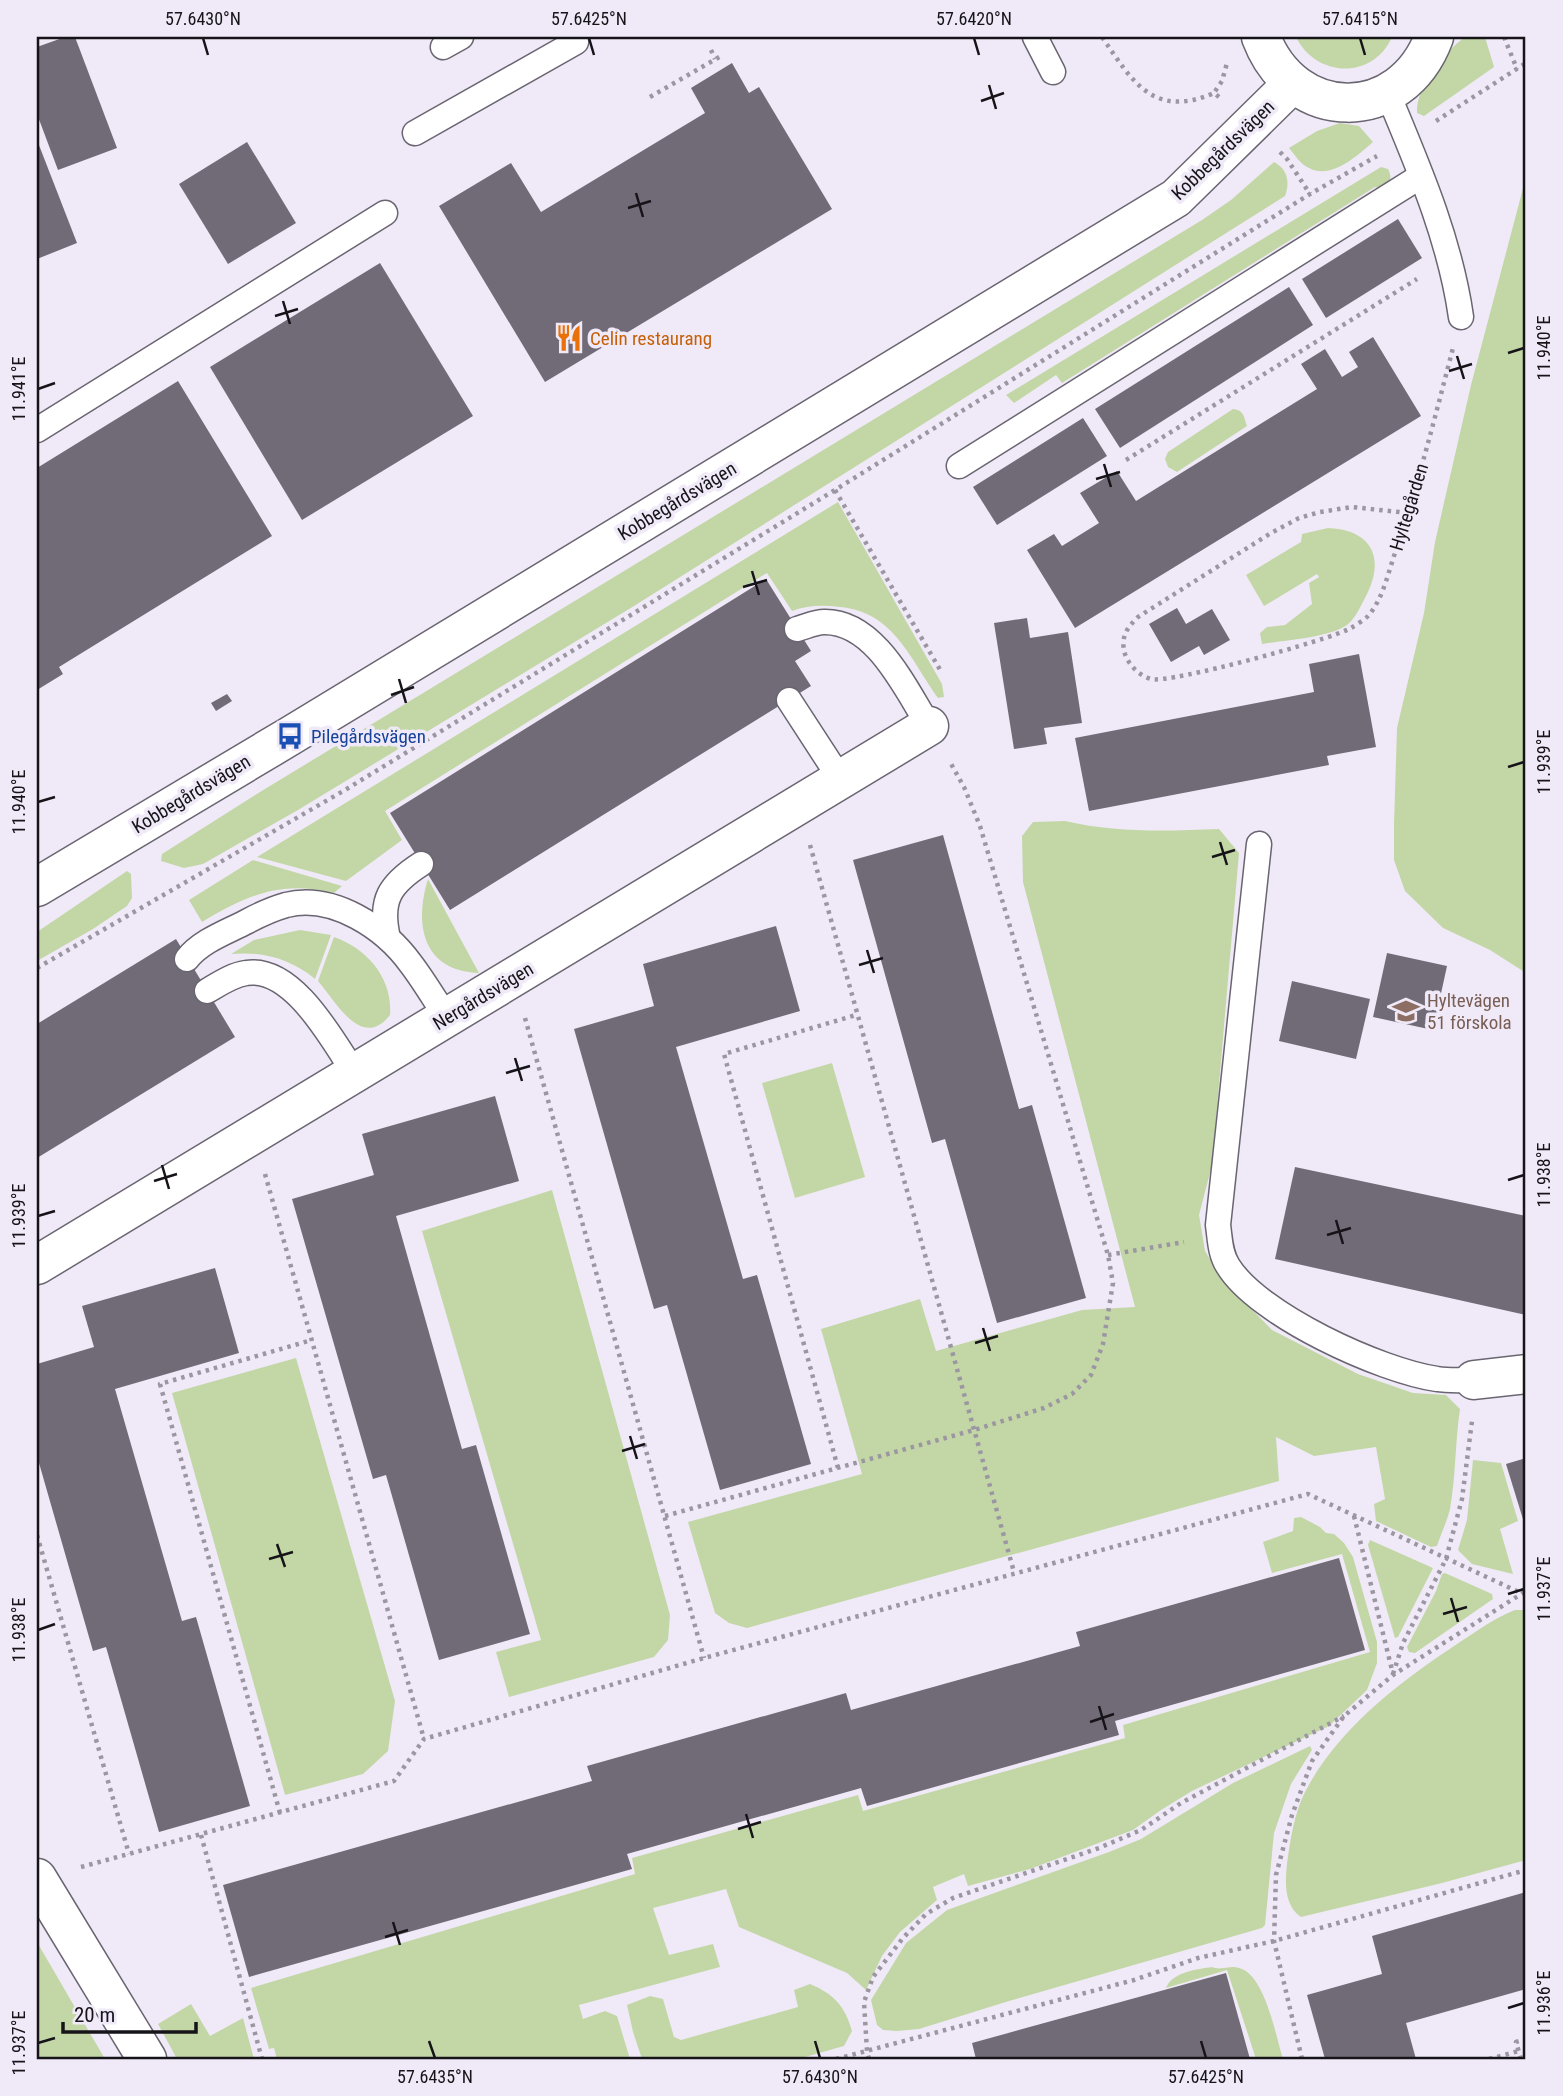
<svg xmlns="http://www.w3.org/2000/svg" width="1563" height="2096" viewBox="0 0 1563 2096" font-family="'Roboto Condensed',sans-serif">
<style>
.green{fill:#c3d7a6}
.building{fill:#716b77}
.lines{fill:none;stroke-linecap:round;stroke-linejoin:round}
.lane-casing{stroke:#6a6571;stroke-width:27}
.street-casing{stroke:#6a6571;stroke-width:41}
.secondary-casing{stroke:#6a6571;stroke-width:41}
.path{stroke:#9b96a1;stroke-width:4.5;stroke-dasharray:3.5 5;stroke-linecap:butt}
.lane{stroke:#fff;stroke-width:24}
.street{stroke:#fff;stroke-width:38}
.secondary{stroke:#fff;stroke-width:38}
.ticks{fill:none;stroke:#161419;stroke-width:2.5}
.labels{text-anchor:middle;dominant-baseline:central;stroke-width:7;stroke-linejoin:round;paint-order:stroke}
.street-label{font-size:19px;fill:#161419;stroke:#f0eaf8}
.food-label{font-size:19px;fill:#c56008;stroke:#f0eaf8;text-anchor:start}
.transit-label{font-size:19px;fill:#164399;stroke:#f0eaf8;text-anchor:start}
.education-label{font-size:19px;fill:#785e54;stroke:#f0eaf8;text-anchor:start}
.neatline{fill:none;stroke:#161419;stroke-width:2.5}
.ticks-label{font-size:18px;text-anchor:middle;fill:#161419}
</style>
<rect width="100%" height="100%" fill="#f0eaf8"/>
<g class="green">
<path d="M1296 37H1392C1373 80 1316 78 1296 37Z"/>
<path d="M1465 37H1485L1494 67 1424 116 1417 113C1415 87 1445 51 1465 37Z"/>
<path d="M1340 123 1359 126 1373 142C1357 156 1331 180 1309 168 1300 164 1295 155 1289 148L1317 131Z"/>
<path d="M1274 162C1288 169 1290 183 1285 196L634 606 298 810 203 864 184 868 161 861 162 854 260 792 1202 220 1231 200Z"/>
<path d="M1381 167 1388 169C1393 179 1390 183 1381 189L1375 187 1062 383 1056 375 1014 403 1006 395Z"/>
<polygon points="1526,177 1526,973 1490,950 1443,928 1405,891 1394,860 1394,824 1397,728 1424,613 1435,542 1471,385"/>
<path d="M1233 409C1244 410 1244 417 1247 426L1177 472 1168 467 1165 459 1168 452Z"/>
<path d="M838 502 942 684 944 697 938 698C910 659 894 612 840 607 823 605 808 605 792 611L767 573 385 811 402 840 346 881 257 857Z"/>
<path d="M1328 528C1373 530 1386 559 1365 598 1360 607 1355 619 1347 625 1328 638 1285 640 1262 644L1260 633 1267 627 1285 625 1312 604 1309 583 1319 577 1317 574 1264 606 1246 575 1301 542 1302 534Z"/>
<path d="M1065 821C1117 833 1166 831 1219 829L1239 853 1212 1165 1199 1215 1205 1251 1222 1279 1272 1330 1358 1374 1413 1393 1446 1395 1460 1409C1455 1442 1456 1476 1450 1509 1447 1521 1441 1534 1437 1546L1431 1547 1376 1521 1374 1504 1385 1499 1376 1447 1314 1456 1276 1437 1279 1481 747 1628 729 1623 715 1613 688 1522 862 1474 821 1329 920 1299 936 1351 1082 1310 1135 1307 1023 882 1022 836 1033 822Z"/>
<path d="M253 860 342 886 334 893C281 880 247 895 202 922L189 900Z"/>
<polygon points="127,871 131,874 132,898 127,906 93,929 37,961 37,932"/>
<path d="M428 879 479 973C422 971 414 924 428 879Z"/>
<path d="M300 930 331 935 315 979C291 959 262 951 231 954L254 940Z"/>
<path d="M334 937C368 949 393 979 390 1015 362 1051 336 1002 318 981Z"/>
<polygon points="832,1063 865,1177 795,1198 762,1083"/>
<polygon points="552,1190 670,1615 668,1640 654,1657 509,1697 496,1652 541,1640 422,1231"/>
<polygon points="296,1358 395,1701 388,1751 363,1774 285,1795 172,1393"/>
<polygon points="1473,1460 1501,1463 1518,1521 1500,1529 1513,1574 1472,1564 1458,1550 1467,1520"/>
<polygon points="1301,1517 1320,1527 1326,1533 1334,1534 1344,1543 1353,1557 1377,1642 1377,1663 1367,1690 1329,1726 1192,1791 1161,1810 1133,1830 1030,1869 968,1886 964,1874 933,1887 937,1900 900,1932 882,1956 866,1990 847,1973 739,1927 726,1889 653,1908 669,1955 713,1944 720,1967 579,2005 583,2019 605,2011 617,2016 630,2059 277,2059 274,2048 269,2049 251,1988 635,1874 632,1858 858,1795 863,1811 1125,1738 1123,1725 1370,1652 1342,1554 1272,1573 1263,1542 1293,1531 1294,1518"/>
<polygon points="1370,1540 1433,1568 1398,1637 1395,1638 1368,1545"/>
<polygon points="1445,1573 1492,1594 1493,1599 1415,1653 1409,1652 1407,1647 1436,1591 1442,1574"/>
<path d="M1515 1610H1526V1860L1442 1883 1301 1917C1284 1906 1285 1883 1287 1864 1290 1841 1294 1814 1305 1792 1338 1728 1401 1681 1460 1642 1479 1630 1494 1618 1515 1610Z"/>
<polygon points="1310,1746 1312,1750 1291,1784 1274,1833 1265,1925 1262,1928 1009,2001 919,2029 897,2031 883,2030 877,2025 871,2000 906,1943 947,1910 1109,1852 1141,1839 1233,1783"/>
<polygon points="37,1942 105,2059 37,2059"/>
<path d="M1212 1967C1221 1971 1230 1965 1239 1968 1265 1974 1276 2037 1283 2059H1256L1227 1970 1166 1988C1172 1972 1198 1969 1212 1967Z"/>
<path d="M810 1984C834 1994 845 2006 852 2031L844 2046 798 2059H642L633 2032 627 2005 650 1996 663 1999 674 2037 681 2040 798 2007 794 1990Z"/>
<polygon points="191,2004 210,2036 243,2018 254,2059 177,2059 158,2024"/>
</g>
<g class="building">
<polygon points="65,37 75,37 117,148 58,170 37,114 37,47"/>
<polygon points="732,63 749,93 759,87 832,209 545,382 439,206 511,163 541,212 705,113 691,88"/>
<polygon points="37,140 77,243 37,259"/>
<polygon points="247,142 296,223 228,264 179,184"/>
<polygon points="1398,219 1422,258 1326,318 1302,279"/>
<polygon points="380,263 473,416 302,520 210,367"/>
<polygon points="1289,287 1313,325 1120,448 1095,409"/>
<polygon points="1373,337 1421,416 1075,628 1027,550 1054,534 1062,546 1099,523 1080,493 1117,471 1136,501 1317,389 1301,364 1325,349 1342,377 1358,367 1349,352"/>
<polygon points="178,381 272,536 59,667 63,674 37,690 37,468"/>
<polygon points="1083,418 1107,456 997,525 973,487"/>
<polygon points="766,579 811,651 795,661 811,686 450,910 390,813"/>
<polygon points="1177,608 1186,624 1212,609 1230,640 1204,655 1199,646 1171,662 1149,624"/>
<polygon points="1027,618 1030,638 1068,632 1082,723 1044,728 1047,744 1014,749 994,623"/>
<polygon points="1359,654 1376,747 1327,756 1329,765 1089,811 1075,738 1314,692 1309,664"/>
<polygon points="227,694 232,701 216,711 211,703"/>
<polygon points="943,835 1019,1109 1032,1105 1086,1298 997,1323 945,1139 932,1143 853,860"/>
<polygon points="776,926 800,1011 676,1047 743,1279 757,1275 811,1464 720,1490 667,1305 654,1309 574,1029 654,1006 643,964"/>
<polygon points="176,939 235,1037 37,1158 37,1024"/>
<polygon points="1387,953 1447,966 1433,1030 1373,1017"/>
<polygon points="1292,981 1370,999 1356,1059 1279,1041"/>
<polygon points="495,1096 519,1181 396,1216 462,1449 476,1445 530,1634 439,1660 386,1475 373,1479 292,1199 374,1175 362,1134"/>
<polygon points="1295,1167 1526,1216 1526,1315 1275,1259"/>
<polygon points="215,1268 239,1353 115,1389 182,1621 196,1617 250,1806 159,1832 106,1647 93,1651 37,1456 37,1364 94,1347 82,1306"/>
<polygon points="1526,1458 1526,1529 1506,1464"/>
<polygon points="1339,1558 1365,1650 1115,1721 1119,1735 867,1806 861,1788 627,1854 632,1869 249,1977 223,1885 592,1781 587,1766 846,1693 851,1710 1080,1646 1076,1632"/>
<polygon points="1526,1892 1526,1989 1406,2023 1416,2059 1325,2059 1307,1995 1382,1974 1372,1936"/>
<polygon points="1226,1973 1250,2059 976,2059 972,2043"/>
</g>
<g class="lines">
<defs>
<g id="lane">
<polyline points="1035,37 1053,72"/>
<polyline points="443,47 461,37"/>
<path d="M1388 94C1418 166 1450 239 1461 317"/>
<polyline points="415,133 576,42 573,37"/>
<polyline points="37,430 385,213"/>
<polyline points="959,466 1421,176"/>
<path d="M797 629C805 627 815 622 824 622 875 621 905 688 929 726"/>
<polyline points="789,700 841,780"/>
<path d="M1259 844 1218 1225C1220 1239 1220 1254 1228 1266 1258 1315 1381 1371 1437 1379 1449 1381 1462 1380 1474 1380"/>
<path d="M388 938C379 900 390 884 421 864"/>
<path d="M187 959C201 941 227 932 246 922 259 915 272 909 286 905 333 893 385 928 411 964 424 981 435 1000 447 1018"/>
<path d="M207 991C219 984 232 975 246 973 293 965 333 1041 355 1074"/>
</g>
<g id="street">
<polyline points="37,1265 929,726"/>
<polyline points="1474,1380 1526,1374"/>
<polyline points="37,1878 147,2059"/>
</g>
<g id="secondary">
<path d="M1261 37C1294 124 1401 125 1434 37"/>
<polyline points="37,887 290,736 1176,198 1292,84"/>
</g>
</defs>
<use href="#lane" class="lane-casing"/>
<use href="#street" class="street-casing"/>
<use href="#secondary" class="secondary-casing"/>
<g class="path">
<path d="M1102 37C1133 82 1153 119 1214 93"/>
<polyline points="1504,37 1517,69"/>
<polyline points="711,50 715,59"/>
<polyline points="650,97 721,56"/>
<polyline points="1219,97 1214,93 1222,81 1227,63"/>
<polyline points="1436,121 1526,63"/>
<polyline points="1280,152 1287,159 1310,194"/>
<polyline points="1126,460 1417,279"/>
<polyline points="835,490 942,673"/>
<path d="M1408 513 1352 507 1320 512 1299 518 1271 533 1138 617C1127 628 1120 637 1125 654 1129 665 1138 675 1151 679 1169 684 1330 640 1351 628 1356 625 1364 620 1368 616 1383 599 1388 573 1395 553 1418 485 1435 417 1453 348"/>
<polyline points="810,845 1014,1572"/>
<polyline points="37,968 345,790 835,490 1310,194 1377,156"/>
<polyline points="525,1018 704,1658"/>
<polyline points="265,1174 424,1739"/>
<polyline points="1108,1255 1184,1242"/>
<polyline points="838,1468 724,1054 856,1015"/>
<polyline points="665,1516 974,1430 1044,1408 1072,1394 1091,1375 1103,1344 1113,1283 1108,1255 980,826 964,787 950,762"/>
<polyline points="1354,1516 1393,1674"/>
<polyline points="37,1535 129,1854"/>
<polyline points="1393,1674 1403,1643 1446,1559 1462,1499 1472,1421"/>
<polyline points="280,1813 160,1384 312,1340"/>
<polyline points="201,1835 262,2059"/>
<polyline points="81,1867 394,1781 424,1739 704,1658 1308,1494 1521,1593"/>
<polyline points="836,2059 1134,1980 1198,1958 1274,1941 1526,1870"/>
<polyline points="869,2059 867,2051 864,2002 873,1977 903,1938 926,1914 953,1898 1099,1848 1141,1830 1181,1803 1344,1716"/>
<polyline points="1302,2059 1274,1941 1276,1875 1292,1815 1312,1761 1344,1716 1393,1675 1526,1591"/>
<polyline points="1489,2059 1519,2051"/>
<polyline points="1521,2059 1516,2042 1526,2039"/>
</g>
<use href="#lane" class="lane"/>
<use href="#street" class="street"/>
<use href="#secondary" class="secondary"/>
</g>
<path class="ticks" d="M203 38 208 55M589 38 594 55M974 38 979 55M1360 38 1365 55M989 85 996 109M981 101 1004 93M636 193 643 217M628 208 651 201M283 301 290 324M275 316 298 309M1508 353 1524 348M1457 356 1464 379M1449 371 1472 364M38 389 55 383M1104 464 1111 487M1096 479 1120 472M752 571 759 595M743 587 767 580M399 679 406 703M391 695 414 687M1508 767 1524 762M38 802 55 797M1220 842 1227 865M1212 857 1235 850M867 950 874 973M859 965 883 958M515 1058 522 1081M506 1073 530 1066M162 1165 169 1189M1508 1180 1524 1175M154 1181 177 1174M38 1216 55 1211M1336 1220 1343 1244M1327 1235 1351 1228M983 1328 990 1351M975 1343 998 1336M630 1436 637 1459M622 1451 645 1444M277 1544 285 1567M269 1559 293 1552M1508 1594 1524 1589M1451 1598 1458 1622M1443 1614 1467 1607M38 1630 55 1624M1099 1706 1106 1730M1090 1722 1114 1714M746 1814 753 1838M738 1829 761 1822M393 1922 400 1945M385 1937 408 1930M1508 2008 1524 2003M429 2041 435 2058M815 2041 820 2058M1201 2041 1206 2058M38 2043 55 2038"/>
<defs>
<symbol id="restaurant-bare" viewBox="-9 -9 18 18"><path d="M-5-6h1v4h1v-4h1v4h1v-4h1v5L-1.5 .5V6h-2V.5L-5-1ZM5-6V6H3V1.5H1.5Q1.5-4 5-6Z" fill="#e8710a" stroke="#f0eaf8" stroke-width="2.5" paint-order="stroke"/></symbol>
<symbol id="bus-bare" viewBox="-9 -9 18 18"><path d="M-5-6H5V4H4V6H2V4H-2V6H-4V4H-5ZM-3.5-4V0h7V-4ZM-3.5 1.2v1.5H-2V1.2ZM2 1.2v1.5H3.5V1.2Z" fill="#1a4fb4" stroke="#f0eaf8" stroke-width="2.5" paint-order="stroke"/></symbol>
<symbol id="school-bare" viewBox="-9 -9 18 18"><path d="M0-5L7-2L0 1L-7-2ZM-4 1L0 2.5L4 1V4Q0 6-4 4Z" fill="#8d6e63" stroke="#f0eaf8" stroke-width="2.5" paint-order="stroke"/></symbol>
</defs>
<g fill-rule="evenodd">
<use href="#restaurant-bare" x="550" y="319" width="38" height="38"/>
<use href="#bus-bare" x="271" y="717" width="38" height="38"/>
<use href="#school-bare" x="1387" y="992" width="38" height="38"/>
</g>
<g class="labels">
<g class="street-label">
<text transform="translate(1223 150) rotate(-44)">Kobbegårdsvägen</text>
<text transform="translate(677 501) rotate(-31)">Kobbegårdsvägen</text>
<text transform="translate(1409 507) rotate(-73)">Hyltegården</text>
<text transform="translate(191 794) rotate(-31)">Kobbegårdsvägen</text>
<text transform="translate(483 996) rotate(-31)">Nergårdsvägen</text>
</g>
<g class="food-label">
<text x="590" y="338">Celin restaurang</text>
</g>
<g class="transit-label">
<text x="311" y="736">Pilegårdsvägen</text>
</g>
<g class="education-label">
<text x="1427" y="1000">Hyltevägen<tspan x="1427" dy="22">51 förskola</tspan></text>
</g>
</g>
<rect width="1563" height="2096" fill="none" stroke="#f0eaf8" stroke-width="77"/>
<path d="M63 2022v10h133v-10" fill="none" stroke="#161419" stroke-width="3.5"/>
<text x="74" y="2022" font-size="21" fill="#161419" stroke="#f0eaf8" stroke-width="5" paint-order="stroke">20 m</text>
<rect x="38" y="38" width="1486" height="2020" class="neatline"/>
<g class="ticks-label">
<text x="203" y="25">57.6430°N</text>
<text x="589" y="25">57.6425°N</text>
<text x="974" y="25">57.6420°N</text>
<text x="1360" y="25">57.6415°N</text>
<text transform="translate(1544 348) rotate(-90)" y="6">11.940°E</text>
<text transform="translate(19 389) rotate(-90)" y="6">11.941°E</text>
<text transform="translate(1544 762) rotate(-90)" y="6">11.939°E</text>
<text transform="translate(19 802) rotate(-90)" y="6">11.940°E</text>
<text transform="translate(1544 1175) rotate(-90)" y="6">11.938°E</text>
<text transform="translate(19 1216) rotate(-90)" y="6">11.939°E</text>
<text transform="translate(1544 1589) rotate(-90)" y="6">11.937°E</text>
<text transform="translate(19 1630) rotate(-90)" y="6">11.938°E</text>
<text transform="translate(1544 2003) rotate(-90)" y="6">11.936°E</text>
<text transform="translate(19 2043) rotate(-90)" y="6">11.937°E</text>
<text x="435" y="2083">57.6435°N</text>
<text x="820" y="2083">57.6430°N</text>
<text x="1206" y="2083">57.6425°N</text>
</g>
</svg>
